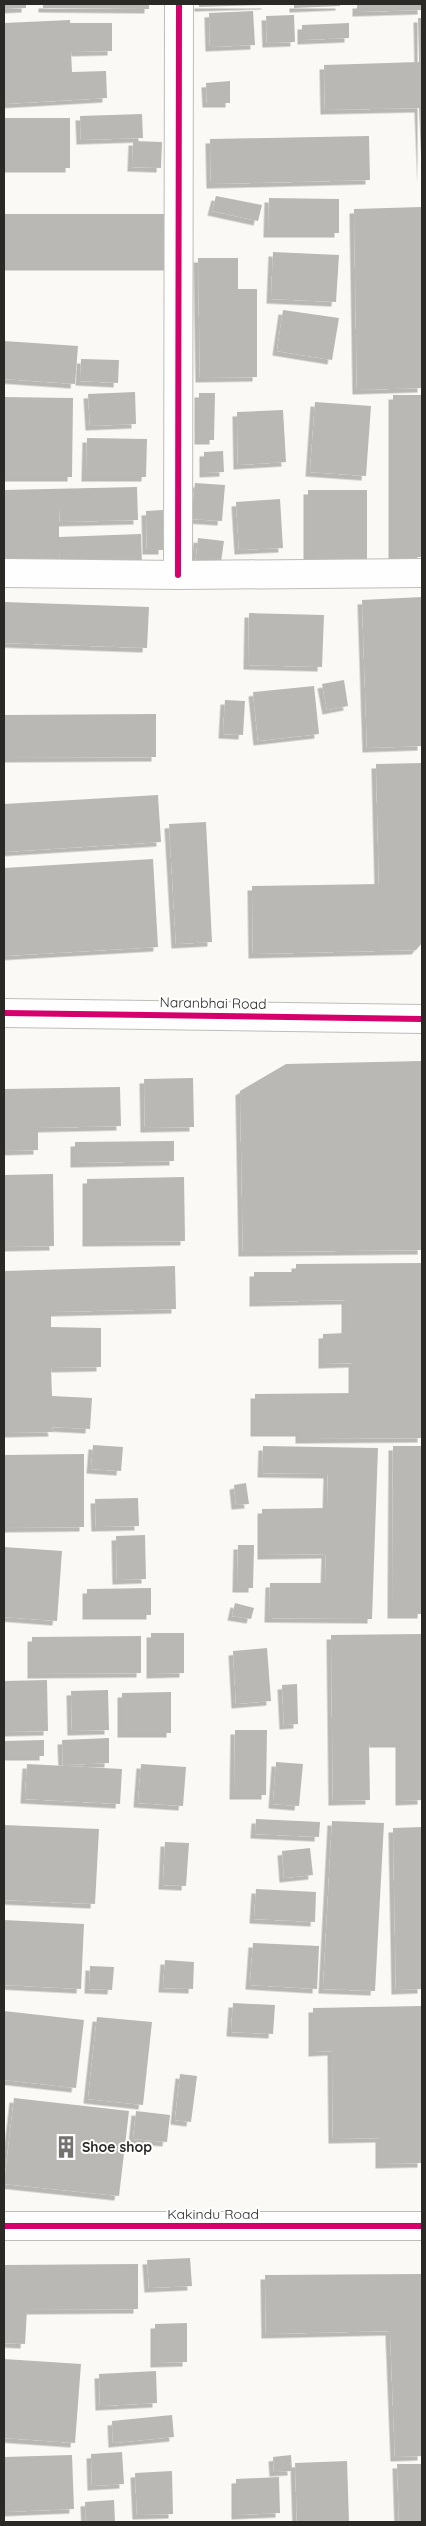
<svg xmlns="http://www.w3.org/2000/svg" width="426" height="2526" viewBox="0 0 426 2526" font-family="Quicksand,sans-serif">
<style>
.building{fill:#bab8b5;filter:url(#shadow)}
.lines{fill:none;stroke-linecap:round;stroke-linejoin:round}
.minor-casing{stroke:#bebdba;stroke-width:30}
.minor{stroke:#fefefe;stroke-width:28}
.cycleway-casing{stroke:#fff;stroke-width:9}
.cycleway{stroke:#d6006c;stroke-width:6}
.labels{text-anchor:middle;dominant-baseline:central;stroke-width:4;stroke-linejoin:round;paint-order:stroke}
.street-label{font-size:14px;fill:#2a2926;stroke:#fff}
.poi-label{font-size:14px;font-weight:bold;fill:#2a2926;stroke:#fff;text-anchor:start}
</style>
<defs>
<filter id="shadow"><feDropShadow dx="-4.5" dy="4.5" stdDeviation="0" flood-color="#0004"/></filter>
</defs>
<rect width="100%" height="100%" fill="#fbf9f5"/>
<g class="building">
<polygon points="4,4 26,4 26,8 4,9"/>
<polygon points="43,4 149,4 149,9 43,8"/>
<polygon points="199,4 266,4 266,5 199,7"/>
<polygon points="294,4 340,4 340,6 294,8"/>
<polygon points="357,4 422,4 422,10 357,12"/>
<polygon points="253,11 255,45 210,47 209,13"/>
<polygon points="294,15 295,42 267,43 266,16"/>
<polygon points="418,18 422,18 422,179 419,108 325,110 324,65 419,62"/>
<polygon points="70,20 70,23 112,23 112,51 71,52 72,72 106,71 107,98 4,104 4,23"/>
<polygon points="349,23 349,38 302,40 302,25"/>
<polygon points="230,81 230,103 207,103 206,83"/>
<polygon points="142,114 143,138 81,140 80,116"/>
<rect x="4" y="118" width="66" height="50"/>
<polygon points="369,136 370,180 211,184 210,139"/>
<polygon points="133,141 162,142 161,168 132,167"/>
<polygon points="216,196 262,205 258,221 212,211"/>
<polygon points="269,198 339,199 339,233 268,233"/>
<polygon points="422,207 422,388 357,390 354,209"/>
<rect x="4" y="214" width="167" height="52"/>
<polygon points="273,252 339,255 336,302 271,299"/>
<polygon points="198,258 238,258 238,289 257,289 257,377 200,378"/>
<polygon points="283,310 339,318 332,360 277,351"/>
<polygon points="4,341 78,346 75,384 4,379"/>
<polygon points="81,359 119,360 118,383 80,381"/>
<polygon points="135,392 136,424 90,426 88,394"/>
<polygon points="199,393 215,393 214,440 199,440"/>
<rect x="393" y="395" width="29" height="162"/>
<polygon points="4,397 73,398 72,477 4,477"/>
<polygon points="315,402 371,406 366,476 310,472"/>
<polygon points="283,410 286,462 238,465 237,412"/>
<polygon points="87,438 147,439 146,477 86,477"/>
<polygon points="223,451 224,472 204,473 204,452"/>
<polygon points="195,483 225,485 222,521 191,519"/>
<polygon points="137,487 138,520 60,522 59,506 59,537 141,534 142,565 60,569 59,551 59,569 4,570 4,490"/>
<polygon points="308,490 367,490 367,568 308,567"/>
<polygon points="280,499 283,548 239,550 236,502"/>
<polygon points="163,510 163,550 147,550 146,511"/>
<polygon points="198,538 224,541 220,569 195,567"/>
<polygon points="422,597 422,746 367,748 362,600"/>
<polygon points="4,602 149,607 147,648 4,643"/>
<polygon points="249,613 324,615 322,667 248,665"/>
<polygon points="344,680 348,706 327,710 322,684"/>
<polygon points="314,686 319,734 258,741 253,692"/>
<polygon points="225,700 245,701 243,735 223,734"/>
<polygon points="156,714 156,757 4,758 4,715"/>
<polygon points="422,763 422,943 416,950 253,954 252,886 379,884 376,764"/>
<polygon points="158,795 161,842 4,852 4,804"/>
<polygon points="206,822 212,942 176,944 169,824"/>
<polygon points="153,859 158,947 4,956 4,868"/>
<polygon points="422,1061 422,1250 243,1252 240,1091 286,1064"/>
<polygon points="193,1078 194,1127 145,1128 144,1079"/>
<polygon points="120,1087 121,1126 38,1128 38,1150 4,1151 4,1089"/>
<polygon points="174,1141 174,1161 75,1163 75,1142"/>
<polygon points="53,1174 54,1246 4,1247 4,1175"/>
<polygon points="184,1177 185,1241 87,1242 87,1179"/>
<polygon points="422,1263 422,1438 300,1439 300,1432 255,1432 255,1394 353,1393 353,1363 323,1364 323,1334 346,1333 346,1300 254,1302 254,1272 296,1272 296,1264"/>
<polygon points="175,1266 176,1309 51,1312 51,1327 101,1328 101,1367 51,1368 52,1396 92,1398 90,1429 52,1427 53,1432 4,1433 4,1271"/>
<polygon points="93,1445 123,1447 121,1471 91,1469"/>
<polygon points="263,1446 378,1448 372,1619 269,1618 270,1583 325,1583 326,1554 262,1555 262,1509 327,1508 328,1474 262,1473"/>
<polygon points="393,1446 422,1446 422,1614 392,1614"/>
<polygon points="84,1454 84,1527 4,1528 4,1455"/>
<polygon points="246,1483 249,1504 236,1505 234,1485"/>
<polygon points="138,1498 139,1526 96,1527 95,1499"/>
<polygon points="145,1535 146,1579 117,1580 116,1536"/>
<polygon points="238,1545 254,1545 253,1588 237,1588"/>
<polygon points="4,1547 62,1551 57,1621 4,1617"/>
<polygon points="151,1588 151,1615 87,1615 87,1589"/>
<polygon points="235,1603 254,1608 251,1619 232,1616"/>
<polygon points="151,1633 184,1633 184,1673 151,1674"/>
<polygon points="422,1634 422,1800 400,1801 400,1743 369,1743 370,1800 333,1801 331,1635"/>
<polygon points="141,1636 141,1673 32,1674 32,1637"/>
<polygon points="267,1648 271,1701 236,1704 233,1651"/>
<polygon points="47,1680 48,1731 4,1732 4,1681"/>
<polygon points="297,1684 298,1724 284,1725 282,1685"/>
<polygon points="108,1690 109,1730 72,1731 71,1691"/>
<polygon points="171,1692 171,1733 122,1733 122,1693"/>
<polygon points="235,1730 267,1730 266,1795 234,1795"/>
<polygon points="109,1738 109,1763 63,1765 62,1740"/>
<polygon points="44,1740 44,1756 4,1756 4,1741"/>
<polygon points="276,1762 303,1764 299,1806 273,1804"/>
<polygon points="27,1764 122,1769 120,1804 25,1799"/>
<polygon points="141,1764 186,1767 183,1806 138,1803"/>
<polygon points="256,1819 320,1822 319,1837 255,1834"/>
<polygon points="332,1821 384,1823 375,1991 323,1989"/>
<polygon points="4,1825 99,1829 95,1904 4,1900"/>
<polygon points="422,1827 422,1989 396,1990 393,1828"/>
<polygon points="165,1842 189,1843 186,1886 163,1885"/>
<polygon points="310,1848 313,1875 284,1878 282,1851"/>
<polygon points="256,1889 316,1892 315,1922 254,1919"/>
<polygon points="4,1920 84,1924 81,1989 4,1985"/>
<polygon points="253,1943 319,1946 317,1989 250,1985"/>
<polygon points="165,1960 194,1962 193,1989 163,1988"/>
<polygon points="90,1966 114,1967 112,1990 89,1989"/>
<polygon points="233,2003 275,2005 273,2034 231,2032"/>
<polygon points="422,2006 422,2163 380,2164 380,2138 333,2139 332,2051 313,2052 313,2008"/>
<polygon points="4,2011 84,2020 76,2088 4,2080"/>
<polygon points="97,2017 152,2022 143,2105 88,2099"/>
<polygon points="180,2074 197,2076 191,2122 175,2120"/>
<polygon points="14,2098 129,2111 119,2196 4,2184"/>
<polygon points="136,2111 170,2115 167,2142 133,2139"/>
<polygon points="190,2258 192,2286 149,2288 147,2260"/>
<polygon points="138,2264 138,2309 27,2310 25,2344 4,2343 4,2265"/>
<polygon points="422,2274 422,2456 395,2457 390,2331 266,2334 265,2275"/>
<polygon points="187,2323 187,2362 155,2363 155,2324"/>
<polygon points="4,2359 81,2364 75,2443 4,2438"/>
<polygon points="156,2371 157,2403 100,2406 99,2374"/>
<polygon points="172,2415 174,2437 113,2443 112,2421"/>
<polygon points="122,2452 124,2484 92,2486 91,2454"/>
<polygon points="72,2455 74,2509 4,2512 4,2457"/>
<polygon points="291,2455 292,2471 274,2472 273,2457"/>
<polygon points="347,2461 349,2522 297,2522 295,2463"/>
<polygon points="397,2464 422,2464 422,2522 399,2522"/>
<polygon points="172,2471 173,2514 137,2515 135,2473"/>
<polygon points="279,2477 280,2513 236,2515 236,2479"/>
<polygon points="114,2500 115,2522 86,2522 85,2502"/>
</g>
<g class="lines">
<defs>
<g id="minor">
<polyline points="4,573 178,575 422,573"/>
<polyline points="178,575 179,4"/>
<polyline points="4,1013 422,1019"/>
<polyline points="4,2226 422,2226"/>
</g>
</defs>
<use href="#minor" class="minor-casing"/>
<use href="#minor" class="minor"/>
<defs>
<g id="cycleway">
<polyline points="178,575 179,4"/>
<polyline points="4,1013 422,1019"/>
<polyline points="4,2226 422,2226"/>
</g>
</defs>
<use href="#cycleway" class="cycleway-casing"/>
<use href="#cycleway" class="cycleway"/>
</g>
<defs>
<symbol id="building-bare" viewBox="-9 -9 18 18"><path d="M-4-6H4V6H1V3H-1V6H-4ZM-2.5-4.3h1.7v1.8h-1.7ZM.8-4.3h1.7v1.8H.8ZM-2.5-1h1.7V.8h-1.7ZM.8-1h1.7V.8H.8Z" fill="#73726e" stroke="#fff" stroke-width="2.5" paint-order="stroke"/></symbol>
</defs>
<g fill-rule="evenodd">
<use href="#building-bare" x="50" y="2131" width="32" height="32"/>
</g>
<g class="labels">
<g class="street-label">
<text transform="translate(213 1003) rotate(1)">Naranbhai Road</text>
<text x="213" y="2214">Kakindu Road</text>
</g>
<g class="poi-label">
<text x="82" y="2147">Shoe shop</text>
</g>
</g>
<rect width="426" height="2526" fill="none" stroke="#2a2926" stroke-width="10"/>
</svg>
